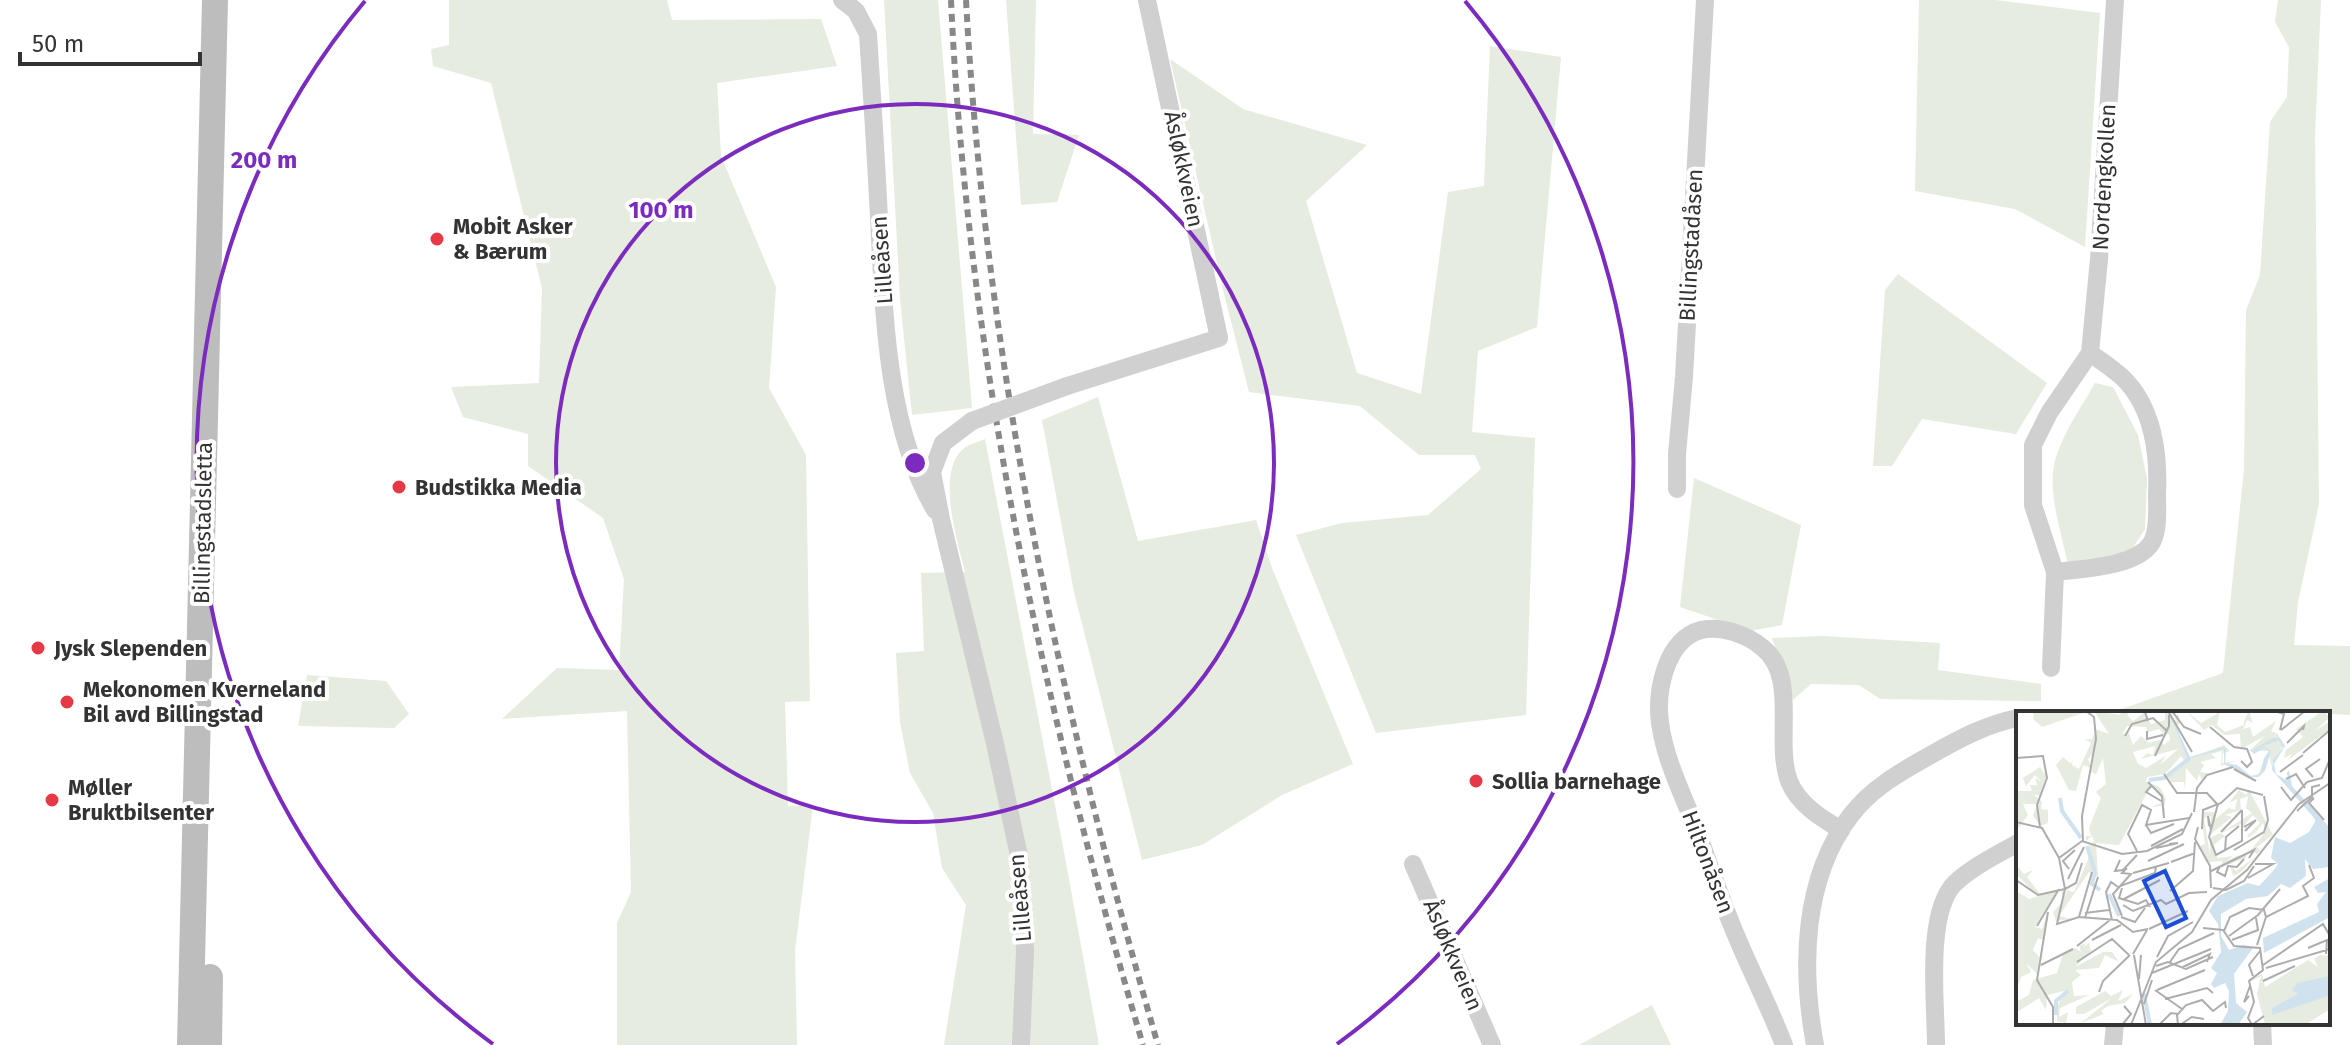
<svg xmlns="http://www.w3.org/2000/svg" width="2350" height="1045" viewBox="0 0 2350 1045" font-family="'Fira Sans',sans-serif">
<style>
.green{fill:#e6ecdf}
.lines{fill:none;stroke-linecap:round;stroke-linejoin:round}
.street{stroke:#d0d0d0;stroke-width:18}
.secondary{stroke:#bdbdbd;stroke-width:26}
.rail{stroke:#888;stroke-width:6;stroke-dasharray:8 6;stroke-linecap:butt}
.street-bridge{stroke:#d0d0d0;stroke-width:18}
.ring{fill:none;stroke:#7b2cbf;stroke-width:4}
.poi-dot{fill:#e63946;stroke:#fff;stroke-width:3}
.labels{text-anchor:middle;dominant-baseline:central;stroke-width:8;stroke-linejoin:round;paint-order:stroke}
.street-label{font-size:22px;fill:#333;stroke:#fff}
.poi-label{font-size:22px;font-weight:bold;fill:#333;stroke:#fff;text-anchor:start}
.inset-river{fill:none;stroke:#cfe2ee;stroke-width:4}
.inset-road{fill:none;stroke:#adadad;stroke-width:2}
.view{fill:#1d4ed8;fill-opacity:0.15;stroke:#1d4ed8;stroke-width:4}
.inset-edge{fill:none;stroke:#333;stroke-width:4}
.centre{fill:#7b2cbf;stroke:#fff;stroke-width:4}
.ring-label{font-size:24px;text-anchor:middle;font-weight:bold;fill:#7b2cbf;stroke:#fff;stroke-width:8;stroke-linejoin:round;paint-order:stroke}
</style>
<rect width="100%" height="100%" fill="#fff"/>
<g class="green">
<polygon points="449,0 667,0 672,20 821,19 837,66 717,83 721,156 776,287 769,388 806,455 810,701 785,702 788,806 813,805 795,951 797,1045 617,1045 617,923 631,892 627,711 502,719 557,668 619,670 624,579 603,518 528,466 528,434 463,417 451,387 539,383 542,288 491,83 433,66 431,49 449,45"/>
<polygon points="884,0 938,0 972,408 912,415 900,299"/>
<polygon points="1006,0 1036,0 1033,134 1079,135 1057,202 1021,205"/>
<polygon points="1919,0 1995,0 2100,13 2085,247 2015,209 1915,191"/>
<polygon points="2278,0 2321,0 2315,136 2319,504 2298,602 2294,645 2350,646 2350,715 2294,712 2143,713 2119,710 2223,673 2244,469 2246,310 2260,275 2270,122 2287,97 2289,47 2275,22"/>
<polygon points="1490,46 1561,57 1537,327 1478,351 1472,432 1535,438 1526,715 1376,733 1296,535 1342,523 1428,515 1481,469 1475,455 1419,455 1360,406 1249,392 1223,290 1170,59 1243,109 1367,145 1306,201 1357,373 1421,394 1448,192 1484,186"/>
<polygon points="1898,274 2047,383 2016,434 1922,419 1892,466 1873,466 1885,290"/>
<path d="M2095 383 2113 387 2138 435 2147 479 2145 529 2127 557 2068 565C2062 533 2047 494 2055 461 2062 434 2081 408 2095 383Z"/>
<polygon points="1098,397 1138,541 1256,520 1272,568 1353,764 1282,795 1202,845 1142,860 1074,592 1042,420"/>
<path d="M985 439 1067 868 1099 1045H944L966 905 942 868 933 813 910 773 900 722 896 653 924 651 921 573 965 572C958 542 936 475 962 450 967 445 978 442 985 439Z"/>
<polygon points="1694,478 1801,525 1782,625 1750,631 1680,607"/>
<polygon points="1822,636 1940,643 1938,670 2041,684 2041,701 1880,699 1859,685 1811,684 1793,700 1772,638"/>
<polygon points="307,675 386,681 409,714 394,728 298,726"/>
<polygon points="1652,1005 1671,1045 1579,1045"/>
</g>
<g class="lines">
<g class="street">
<path d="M842 0 856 11 868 34C872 95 876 156 879 218 884 313 886 427 935 510"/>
<polyline points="1067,386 1219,338 1147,0"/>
<polyline points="972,421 943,443 932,472 941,519 996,748 1019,856 1025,951 1021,1045"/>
<polyline points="1677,489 1677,454 1684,377 1705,0"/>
<path d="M2055 572C2080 569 2138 567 2152 542 2159 529 2157 507 2157 493 2159 454 2153 408 2124 379 2114 369 2101 361 2090 353"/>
<polyline points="2051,668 2055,572 2033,505 2033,445 2049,413 2090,353 2099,259 2115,0"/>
<polyline points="1413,864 1492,1045"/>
<polyline points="2262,1023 2263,1045"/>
<path d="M1784 1045C1768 1003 1747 964 1731 923 1718 891 1707 858 1695 826 1682 793 1665 759 1660 723 1656 692 1665 640 1701 630 1721 625 1748 635 1763 648 1799 677 1774 741 1789 781 1798 804 1821 818 1841 830"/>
<path d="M1815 1045C1801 969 1802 879 1851 815 1871 789 1900 772 1929 756 1957 740 1986 724 2018 718"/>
<path d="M1936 1045C1936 1004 1925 913 1955 883 1972 867 1998 854 2018 843"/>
<polyline points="2113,1045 2115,1023"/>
</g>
<g class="secondary">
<polyline points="190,1045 215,0"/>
<polyline points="209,1045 210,977"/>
</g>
<g class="rail">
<path d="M951 0C967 352 1043 708 1143 1045"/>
<path d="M966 0C985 354 1059 705 1158 1045"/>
</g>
<polyline class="street-bridge" points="972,421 1067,386"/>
</g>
<g class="ring">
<circle cx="915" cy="463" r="359"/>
<path d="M493 1044A718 718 0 0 1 365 1M1465 1A718 718 0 0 1 1337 1044"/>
</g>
<g class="poi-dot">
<circle cx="437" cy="239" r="8"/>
<circle cx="399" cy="487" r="8"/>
<circle cx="38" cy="648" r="8"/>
<circle cx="67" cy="702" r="8"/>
<circle cx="1476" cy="781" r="8"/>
<circle cx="52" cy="800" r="8"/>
</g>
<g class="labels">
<g class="street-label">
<text transform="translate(1184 169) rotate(78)">Åsløkkveien</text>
<text transform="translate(2104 177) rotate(-87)">Nordengkollen</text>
<text transform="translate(1691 245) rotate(-87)">Billingstadåsen</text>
<text transform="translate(882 260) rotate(-94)">Lilleåsen</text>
<text transform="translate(203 523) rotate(-89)">Billingstadsletta</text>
<text transform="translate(1708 862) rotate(69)">Hiltonåsen</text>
<text transform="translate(1020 898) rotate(-95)">Lilleåsen</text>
<text transform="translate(1453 955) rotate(67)">Åsløkkveien</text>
</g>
<g class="poi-label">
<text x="453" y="226">Mobit Asker<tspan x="453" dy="25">&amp; Bærum</tspan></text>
<text x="415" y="487">Budstikka Media</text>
<text x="54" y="648">Jysk Slependen</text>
<text x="83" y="689">Mekonomen Kverneland<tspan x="83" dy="25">Bil avd Billingstad</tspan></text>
<text x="1492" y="781">Sollia barnehage</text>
<text x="68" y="787">Møller<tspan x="68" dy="25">Bruktbilsenter</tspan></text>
</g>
</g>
<g transform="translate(2016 711)">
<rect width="314" height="314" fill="#fff"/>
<path d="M18 0H68L70 1 26 16 17 8ZM78 0 104 4 105 0H114L111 4 117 10 129 1 135 13 149 9V0H159L156 3 155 6 162 0 156 6 161 11 159 7 162 3 164 12 160 15 156 10 171 48 208 34 214 40 207 42 206 52 220 50 205 55 206 40 195 43 200 47 184 51 188 54 184 61 192 62 186 69 183 63 181 70 170 57 169 80 168 71H155L150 63 170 52 165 45 149 63 131 66 130 71 144 76 150 88 148 96 149 100 147 105 146 95 135 96 148 91 135 74 103 134 80 132 82 166 73 161 43 205 55 208 40 210 37 201 47 190 45 176 49 186 51 179 58 181 73 146 72 136 78 130 76 125 70 130V125H75L73 117 85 87 80 81 90 73 87 47 80 63 75 61 79 40 72 48 75 57 67 54 60 80 53 79 40 54 47 46 55 53 57 46 56 54 63 58 75 32 69 28H76L79 21 77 5 79 18 93 23ZM111 15 130 16 132 21 143 18 147 22 142 25 153 23 154 29 148 34 144 29 133 32 125 25 117 34 112 20 106 24ZM139 35 137 44 131 42 125 48 162 38 144 54 150 45 130 57 122 53 117 41ZM170 0 185 12 204 1 201 14 209 21 228 14V10L233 0 237 12 231 9 227 18 234 16 237 26 260 10 255 20 262 23 267 35 256 52 258 63 253 45 249 60 244 65 241 66 253 40H233L249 25 225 38 224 23 208 24 196 14 188 19ZM307 0H314L310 3 314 6 299 20 314 10V18L272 49 276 43 268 47 270 39 287 26 280 18ZM24 56 30 65 24 85 17 83 26 91 25 98 32 99V112L25 115 17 105 21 93H7L12 104 0 120V80H16L14 74H21L19 67 26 71 19 64 10 75 7 67ZM223 79 230 84 233 79 257 124 241 136 244 140 225 161 217 165 214 154 220 160 235 149 241 143 235 139 250 120 247 112 240 121 233 126 231 125 244 112 237 104 229 113 232 120 225 113 205 122 236 102 230 97 232 85 224 88 225 99 209 104 216 106 195 123V105L188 107 194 144V127L204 122 209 125 198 134 201 147 217 145 210 151 220 145 230 144V147L206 156 205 161 206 150 193 151 184 135 189 133 186 109 188 101H200L198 109 213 97 219 99 221 88 213 92ZM0 154 8 163 17 159 11 166 24 183 42 178 19 216 26 218 31 203 28 229 22 227 17 239 23 246 21 263 10 252 15 261 5 266 0 281V180L13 188 22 185 1 164ZM70 232 67 236 73 232 75 240 59 256 87 241H96L103 251 89 244 83 257 59 259 65 264 56 271 58 285 73 284 44 297 43 306 52 301 50 312 41 310V297L48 280 31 284 30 299 23 287 1 301 0 291 13 284 17 269 41 262 47 243 59 237 65 241 63 235ZM304 244 314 245V298L289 314H249L241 283 245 265 234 271 237 281 233 272 234 268 246 263 249 276 292 249 302 256 298 248ZM107 279 102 290 117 283 109 292 92 295 85 300 88 303 65 312 96 287 68 303H60V296L89 280 95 285Z" fill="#e6ecdf" fill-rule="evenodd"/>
<path d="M161 0 156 7 174 46 208 36 210 38 209 52 221 54 235 65 244 63 248 47 253 40 247 37 238 43 235 40 257 27H264L269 35 258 53 260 63 272 70 271 62 273 59 276 75 314 117V156L297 158 289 148 290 165 274 177 265 173 252 185 230 188 205 203V225L213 239 228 234 237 237 218 263 220 292 231 301 222 314H204L212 300 213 280 209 272 198 277 195 273 201 262 195 257 205 241 202 213 193 200 202 185 232 172 243 175 257 160 262 153 255 147 259 126 274 132 293 121 300 109 256 59 257 48 267 37 263 29 237 39 249 36 255 40 249 59 242 66H235L208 53V38L171 48 155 7ZM314 167V206L248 242 247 227 303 201 301 193 310 181 302 182 298 176ZM314 265 312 285 256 304V297L282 283 276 279 281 272Z" fill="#cfe2ee"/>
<path class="inset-river" d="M133 69 148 67 174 47M44 87 46 100 65 127M294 97 314 129M71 135 79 161 76 173 84 179M93 183 103 205M128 283 134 314M40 304V290L52 280"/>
<path class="inset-road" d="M152 0 176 41M156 0 168 16 185 23M259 0 268 3 264 19M112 1H129L132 10M194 16 218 36 231 38 236 51 231 56 225 50M265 19 289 0M131 20V28L147 24M109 25 116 13 137 7 151 20M271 32 288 15 287 19M287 42 314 19M139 45 153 15V4M0 47 27 45 31 67 21 94 24 116M218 58 240 70M264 61 287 44M148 63 161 82H191L201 93M297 66 290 58 304 48M270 68 280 63 289 77M132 71 146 85 148 107M291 71 306 67 314 48M136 74 130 81 147 91M265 76 275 89 291 71M248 85 252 109M298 87 293 92 308 109M202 93 193 126 200 144 226 130V99M281 100 296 86V76L304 74M178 101 181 77 191 64 217 56M0 111 26 117 43 147M130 114 135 122 158 113M193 115 192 105 195 119M182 116 179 128 194 155 195 177M228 116 240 109 229 120M186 118 187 99 205 92 221 77 247 84M205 121 226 99M67 130 66 105 80 28 78 6 70 0M135 135 167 118M140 137 162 132 153 133M218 139 248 121 252 109M121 140 112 123 126 94 135 99 130 114 173 107M209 140 210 126 223 115M104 149 99 160 107 159 121 144M132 150 168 133M155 151 179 142M204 155 201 161 209 165 212 155 221 156 228 148M53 158 47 150 59 139M195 160 238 139 233 147M117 162 153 152M232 167 257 153H239M52 168 68 136M0 169 22 184 49 178M106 177 103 187 122 193 130 189 134 196M197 177 210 179 228 170 238 155M49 178 60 172 66 152M154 180 177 160 179 131M108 188 144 169M107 194 117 200 145 189 150 193 173 182 191 181M32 201 21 269 37 296V314M69 202 93 199M106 205 97 183 115 163 106 162 111 157M63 206 76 161M105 206 119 211 129 197M69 207 82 166M96 209 90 181 95 171 102 176 139 162 140 156M21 215 43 178M187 217 207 219 218 235 244 237 247 259 233 270 238 291 232 307 236 314 248 305M132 218 117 221 101 209 63 206 41 213 49 178 43 147 66 130 106 143 131 140 166 123 176 102M133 218 172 200M208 220 214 206 233 197 248 199 250 206M213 225 242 204 264 178M76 229 105 214M216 229 242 219 240 207M241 234 250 206 292 185 287 175 298 167 293 154M61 235 94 209M292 237 311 229 310 243M117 243 131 219M118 244 130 314M141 246 152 225 177 211M61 251 96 228 113 244M154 251 163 238 198 222M25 254 57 238M247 254 307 213 314 225M140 255 152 251 170 258 197 246M167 256 194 243 191 251M250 257 314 238M136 262 195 238M237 265 233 254 244 240M123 268 125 244M247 270 279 255M139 279 166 298M141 279 189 259M83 281 87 270 114 244M233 285 228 291 234 275M149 288 191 277 197 282M128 293 136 269M106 314 115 303 108 295M115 314 140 251 176 221 195 189 231 159 283 93 314 72M143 314 155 302 162 303M162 314 161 304 170 294 186 289 197 300 209 291 210 297M164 314 176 306 188 308"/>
<path class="view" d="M149 160 170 207 150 216 128 170Z"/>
<rect width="314" height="314" class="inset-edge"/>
</g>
<circle cx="915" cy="463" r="12" class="centre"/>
<g class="ring-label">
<text x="264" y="168">200 m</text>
<text x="661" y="218">100 m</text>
</g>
<path d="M20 52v12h180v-12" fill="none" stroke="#333333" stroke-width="4"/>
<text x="32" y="52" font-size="24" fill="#333333" stroke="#ffffff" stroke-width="6" paint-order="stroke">50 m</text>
</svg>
